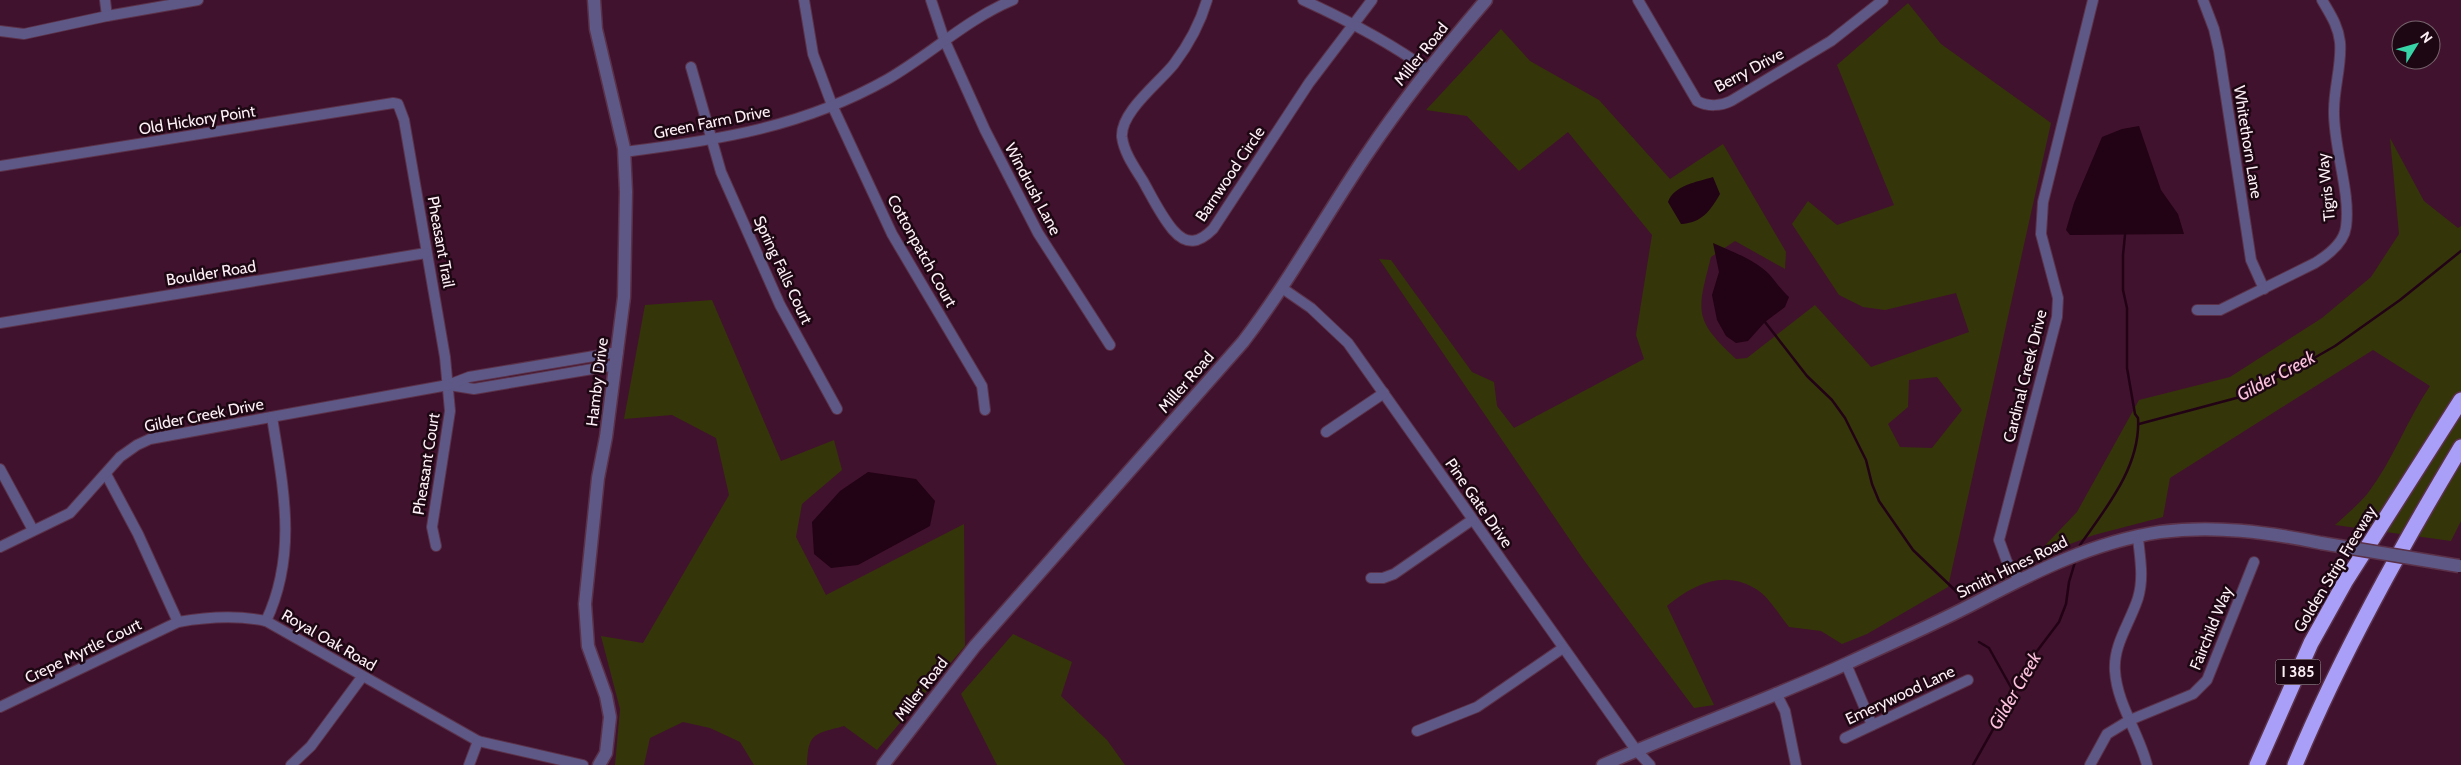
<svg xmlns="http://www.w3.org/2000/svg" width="2461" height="765" viewBox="0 0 2461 765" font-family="Cabin,sans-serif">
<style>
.green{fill:#35350a;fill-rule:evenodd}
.water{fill:#220215}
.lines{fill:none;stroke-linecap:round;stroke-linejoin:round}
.stream{stroke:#220215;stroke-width:2.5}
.minor-casing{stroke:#5b3149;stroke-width:12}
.tertiary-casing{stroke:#5b3149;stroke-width:15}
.motorway-casing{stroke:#5b3149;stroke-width:18}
.minor{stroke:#5d5885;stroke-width:10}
.tertiary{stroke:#5d5885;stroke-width:12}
.motorway{stroke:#aa9ff8;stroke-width:15}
.tertiary-bridge-casing{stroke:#5b3149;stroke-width:15;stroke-linecap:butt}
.tertiary-bridge{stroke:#5d5885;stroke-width:12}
.labels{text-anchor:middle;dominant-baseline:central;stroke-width:5;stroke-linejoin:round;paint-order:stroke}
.shield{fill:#1c0712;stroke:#b9a9b1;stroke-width:1}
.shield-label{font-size:15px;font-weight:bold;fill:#fceff5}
.street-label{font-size:16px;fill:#fceff5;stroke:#1c0712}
.water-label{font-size:18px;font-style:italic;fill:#fcc1dd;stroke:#1c0712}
</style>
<rect width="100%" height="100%" fill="#41122d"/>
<g class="green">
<path d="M1908 3 1941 44 2051 123 1948 587 1867 634 1842 644 1821 631 1789 627C1780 616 1770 599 1759 591 1726 568 1694 584 1667 606L1714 705 1694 708 1583 559 1379 259 1391 260 1472 372 1494 382 1497 406 1514 428 1644 359 1636 335 1652 235 1568 132 1519 171 1467 116 1426 110 1501 29 1530 61 1599 100 1670 179 1723 144 1786 252 1785 269 1735 241 1711 257C1697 312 1693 319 1736 359L1747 358 1815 305 1871 367 1969 332 1956 293 1885 310 1863 307 1839 295 1792 224 1808 201 1837 225 1894 205 1837 65ZM1937 377 1962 410 1932 448 1900 447 1888 424 1908 407 1909 380Z"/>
<path d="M2390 138 2424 201 2458 228 2461 226V521L2451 541 2335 525C2346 515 2359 504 2368 493 2393 460 2407 420 2430 386L2373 350 2170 478 2163 517 2094 535 2033 558 2077 512 2139 400 2230 377 2322 318 2371 277 2399 234Z"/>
<path d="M712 300 781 461 834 440 842 470 802 504 796 537 826 595 964 524 965 646 877 750 844 726C815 734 808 732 807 765H754L740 742 710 728 683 722 650 738 644 765H615L620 709 601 636 643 643 729 495 716 438 672 415 624 419 645 305Z"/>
<polygon points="1013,634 1072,662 1061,696 1107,740 1125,765 997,765 961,694"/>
</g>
<g class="water">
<polygon points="2139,126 2161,190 2178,214 2184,234 2070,235 2066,230 2074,203 2102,137 2122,129"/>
<path d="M1713 177 1720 194C1710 211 1702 223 1681 224L1668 202C1674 185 1697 182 1713 177Z"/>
<path d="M1713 243C1731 251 1755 260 1769 274 1776 282 1781 290 1789 297L1785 307 1765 322 1748 341 1736 343 1726 336 1717 320 1712 295 1719 272Z"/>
<polygon points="868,472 916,479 935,501 930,526 858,565 831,568 814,554 812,522 840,491"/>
</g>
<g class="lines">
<g class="stream">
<polyline points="1765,322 1807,376 1832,400 1845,418 1866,460 1872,484 1879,501 1913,550 1959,594"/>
<polyline points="2139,424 2240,397 2268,381 2302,365 2335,346 2400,300 2461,251"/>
<path d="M2080 545C2106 508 2141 466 2138 418L2135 414 2127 368V308L2123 290V255L2125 235"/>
<polyline points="1979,642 1989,648 2013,691"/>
<polyline points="1973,765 2037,651 2059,622 2066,604 2069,582 2075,562"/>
</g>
<defs>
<g id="minor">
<polyline points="105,0 107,16"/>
<polyline points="804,0 813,54 832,105 892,234 982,386 985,410"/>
<polyline points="931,0 944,39 985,130 1038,233 1110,345"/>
<path d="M1207 0C1200 24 1189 44 1174 64 1160 82 1120 112 1122 137 1124 153 1135 168 1143 181 1152 197 1161 216 1173 230 1187 246 1199 243 1213 229L1309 83 1372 0"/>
<path d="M1303 0C1347 20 1389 42 1428 70"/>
<path d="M1638 0 1697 101C1708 107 1721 106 1731 101L1831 41 1883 0"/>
<polyline points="2203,0 2214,29 2219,51 2251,260 2264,289"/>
<polyline points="0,31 24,34 107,16 198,0"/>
<polyline points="691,67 721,172 780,305 837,409"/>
<path d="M624 152C719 140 803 127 888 79 931 54 967 19 1013 0"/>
<polyline points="0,166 393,103 398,104 404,120 445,357 450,411 432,527 436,546"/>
<polyline points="1282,288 1311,308 1348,343 1636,750 1650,765"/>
<path d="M2197 310H2220L2315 263C2328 255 2344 243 2346 227 2351 192 2333 147 2334 110 2334 87 2342 64 2340 42 2338 25 2330 14 2322 0"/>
<polyline points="0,323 426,253"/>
<polyline points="449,385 474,389 616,365"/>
<polyline points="1326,432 1384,393"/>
<polyline points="0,469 33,530"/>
<polyline points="106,474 138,534 178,622"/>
<path d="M2138 538C2140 558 2144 578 2138 598 2130 623 2113 645 2115 671 2117 704 2139 733 2147 765"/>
<polyline points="0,547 70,513 120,457 137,445 150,439 448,385 469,377 618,352"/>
<polyline points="1371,578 1383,578 1394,574 1472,520"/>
<polyline points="2019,579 2007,562 1999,540 2057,317 2058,298 2041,234 2043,202 2093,0"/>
<path d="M266 621C298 553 283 487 272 417"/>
<polyline points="1846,664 1872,725"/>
<polyline points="1776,693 1785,711 1796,765"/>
<path d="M0 707 178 622C207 617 237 615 266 621L478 741 583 765"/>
<polyline points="1417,731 1477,707 1563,648"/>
<polyline points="1845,738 1968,680"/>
<polyline points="291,765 311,746 362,677"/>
<polyline points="469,765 478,741"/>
<polyline points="2090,765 2107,734 2130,720 2193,694 2207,680 2254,562"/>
</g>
<g id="tertiary">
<polyline points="594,0 596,29 624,148 626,192 624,297 606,437 598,478 585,604 588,646 606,696 610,717 606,753 599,765"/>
<path d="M883 765 975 646 1243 342C1289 282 1325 216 1367 154 1403 100 1444 49 1486 0"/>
<path d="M1603 765C1684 729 1768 700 1848 663 1891 643 1935 624 1977 602 2036 571 2094 542 2160 532 2214 525 2267 532 2321 543"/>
</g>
<g id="motorway">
<polyline points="2257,765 2311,643 2345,582 2461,400"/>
<path d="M2295 765C2341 655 2400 549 2461 447"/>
</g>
</defs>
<use href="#minor" class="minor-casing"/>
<use href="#tertiary" class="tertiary-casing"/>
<use href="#motorway" class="motorway-casing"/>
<use href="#minor" class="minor"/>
<use href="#tertiary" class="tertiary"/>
<use href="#motorway" class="motorway"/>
<defs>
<polyline id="tertiary-bridge" points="2321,543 2459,566"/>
</defs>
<use href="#tertiary-bridge" class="tertiary-bridge-casing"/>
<use href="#tertiary-bridge" class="tertiary-bridge"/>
</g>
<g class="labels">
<rect class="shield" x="2275.5" y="659.5" width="45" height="25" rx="4"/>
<g class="shield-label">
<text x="2298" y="672">I 385</text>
</g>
<g class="street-label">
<text transform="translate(1421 54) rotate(-51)">Miller Road</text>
<text transform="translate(1749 70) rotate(-28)">Berry Drive</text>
<text transform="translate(197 120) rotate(-9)">Old Hickory Point</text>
<text transform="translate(712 122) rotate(-11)">Green Farm Drive</text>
<text transform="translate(2248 142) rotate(81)">Whitethorn Lane</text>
<text transform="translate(1230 174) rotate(-56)">Barnwood Circle</text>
<text transform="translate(2326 187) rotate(-96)">Tigris Way</text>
<text transform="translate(1033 189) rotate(62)">Windrush Lane</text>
<text transform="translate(441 242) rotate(80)">Pheasant Trail</text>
<text transform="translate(922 251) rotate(61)">Cottonpatch Court</text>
<text transform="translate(783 270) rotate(65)">Spring Falls Court</text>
<text transform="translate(211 273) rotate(-9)">Boulder Road</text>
<text transform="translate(2025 376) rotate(-76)">Cardinal Creek Drive</text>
<text transform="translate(597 382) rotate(-83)">Hamby Drive</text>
<text transform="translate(1186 382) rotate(-49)">Miller Road</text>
<text transform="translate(204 415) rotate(-11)">Gilder Creek Drive</text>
<text transform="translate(426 464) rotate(-81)">Pheasant Court</text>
<text transform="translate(1479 503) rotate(55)">Pine Gate Drive</text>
<text transform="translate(2012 567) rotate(-26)">Smith Hines Road</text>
<text transform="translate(2335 569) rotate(-59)">Golden Strip Freeway</text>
<text transform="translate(2211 628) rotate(-68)">Fairchild Way</text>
<text transform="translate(329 640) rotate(30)">Royal Oak Road</text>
<text transform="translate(83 651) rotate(-26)">Crepe Myrtle Court</text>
<text transform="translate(921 689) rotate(-52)">Miller Road</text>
<text transform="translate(1900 695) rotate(-25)">Emerywood Lane</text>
</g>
<g class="water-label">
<text transform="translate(2276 376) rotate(-28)">Gilder Creek</text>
<text transform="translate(2015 691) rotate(-60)">Gilder Creek</text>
</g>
</g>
<g transform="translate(2416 45) rotate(53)"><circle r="24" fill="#1c0712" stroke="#76646d"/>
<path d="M0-4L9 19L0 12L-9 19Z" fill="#36d4a7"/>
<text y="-8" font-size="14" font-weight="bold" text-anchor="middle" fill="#fceff5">N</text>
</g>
</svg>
